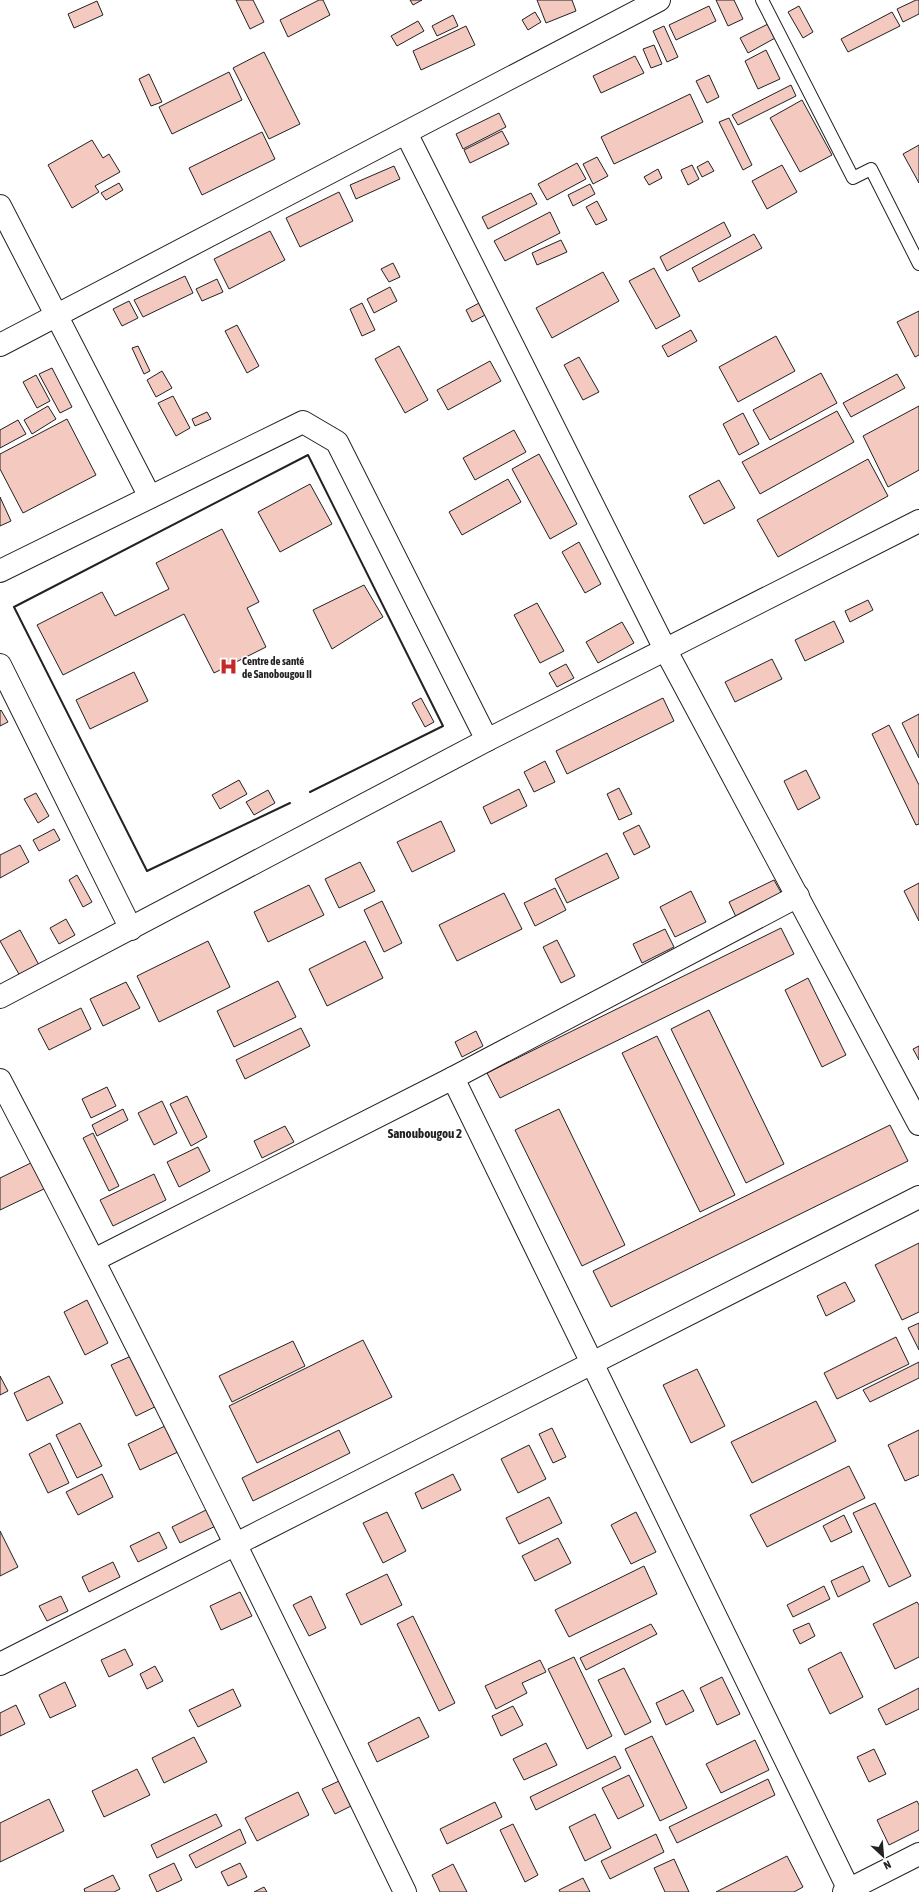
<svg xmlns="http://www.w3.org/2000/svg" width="919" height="1892" viewBox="0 0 919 1892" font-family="'Asap Condensed',sans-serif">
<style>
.building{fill:#f3c9c0;stroke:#222}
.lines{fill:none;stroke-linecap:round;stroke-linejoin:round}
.lane-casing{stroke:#222;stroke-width:14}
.street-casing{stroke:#222;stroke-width:24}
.secondary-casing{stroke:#222;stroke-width:24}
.lane{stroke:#fff;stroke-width:12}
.street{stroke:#fff;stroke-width:22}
.secondary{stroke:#fff;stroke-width:22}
.wall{stroke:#222;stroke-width:2}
.labels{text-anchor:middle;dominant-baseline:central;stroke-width:3;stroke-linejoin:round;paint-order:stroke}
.poi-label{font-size:11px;font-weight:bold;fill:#222;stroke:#fff;text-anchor:start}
.quarter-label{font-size:13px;font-weight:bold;fill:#222;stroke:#fff}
</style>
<rect width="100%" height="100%" fill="#fff"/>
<g class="building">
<polygon points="236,0 253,0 264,22 250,29"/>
<polygon points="319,0 323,0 330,15 288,37 280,20"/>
<polygon points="410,0 422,0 413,5"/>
<polygon points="537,0 572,0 576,11 546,23"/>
<polygon points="716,0 734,0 743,19 728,26"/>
<polygon points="916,0 919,0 919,14 903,22 897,9"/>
<polygon points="97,1 103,15 74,28 68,14"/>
<polygon points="709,6 716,21 676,40 669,25"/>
<polygon points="799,6 813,32 803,38 788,12"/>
<polygon points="535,12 541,22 528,30 522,20"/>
<polygon points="892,12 900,26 848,52 841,39"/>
<polygon points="453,15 458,26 437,36 432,26"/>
<polygon points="418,21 424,31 397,46 391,36"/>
<polygon points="770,23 777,37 748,53 740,38"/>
<polygon points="466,26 475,45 421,70 413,51"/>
<polygon points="664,26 678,57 667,62 653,31"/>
<polygon points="654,45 662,64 651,68 643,49"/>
<polygon points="766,50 780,79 758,89 745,61"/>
<polygon points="264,52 300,124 269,139 233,68"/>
<polygon points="635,56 644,73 601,93 593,76"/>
<polygon points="229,72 242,100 172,134 159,107"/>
<polygon points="149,74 162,102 151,106 139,79"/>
<polygon points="709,75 719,97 707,103 696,81"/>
<polygon points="791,85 796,96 738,125 732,115"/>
<polygon points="690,94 703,122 614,164 601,137"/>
<polygon points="802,100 832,155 800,172 770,118"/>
<polygon points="499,113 506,127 463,149 456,134"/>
<polygon points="729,118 752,165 743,170 719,122"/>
<polygon points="502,131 509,144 470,163 464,150"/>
<polygon points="262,132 275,159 202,195 189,168"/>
<polygon points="92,140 103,158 109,154 120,172 95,186 99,192 72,208 48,165"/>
<polygon points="919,145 919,183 903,154"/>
<polygon points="597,157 608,176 593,184 583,164"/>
<polygon points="708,161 714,171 702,177 697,167"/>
<polygon points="577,163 586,179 547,200 538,184"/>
<polygon points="692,165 699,179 688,185 681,170"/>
<polygon points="782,165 797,192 767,209 752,181"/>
<polygon points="394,166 400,179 356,199 350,185"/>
<polygon points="658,169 662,178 649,185 644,177"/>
<polygon points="119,183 123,190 106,200 101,193"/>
<polygon points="590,184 595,194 573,206 568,195"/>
<polygon points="339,192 353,221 300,247 286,218"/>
<polygon points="531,193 537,204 488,229 482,217"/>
<polygon points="597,201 607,220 596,225 586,207"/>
<polygon points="550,212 560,233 505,261 494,241"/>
<polygon points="724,222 731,236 667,271 660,257"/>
<polygon points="270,231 285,260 229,289 214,259"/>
<polygon points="754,234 762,248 699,282 692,268"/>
<polygon points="561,240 567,252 537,265 532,253"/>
<polygon points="393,263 400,277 389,282 381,269"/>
<polygon points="654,268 680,316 656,329 629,281"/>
<polygon points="603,272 619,301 552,338 536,308"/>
<polygon points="185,276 193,293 143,317 134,300"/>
<polygon points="217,279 223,292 202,301 196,289"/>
<polygon points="390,287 397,301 374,313 367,299"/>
<polygon points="129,301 138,318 122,326 113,309"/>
<polygon points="481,302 487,314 472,322 466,310"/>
<polygon points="362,303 375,330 362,336 350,309"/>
<polygon points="919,311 919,355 915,357 897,322"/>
<polygon points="237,325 259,366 247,373 225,331"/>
<polygon points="691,330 697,341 668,357 662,346"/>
<polygon points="776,336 795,371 738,402 719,367"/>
<polygon points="138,346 150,371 144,374 132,348"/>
<polygon points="399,346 428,400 405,413 375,359"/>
<polygon points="579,357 599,392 583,400 564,365"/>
<polygon points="490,361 501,381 448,410 437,390"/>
<polygon points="52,368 72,407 60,413 39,374"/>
<polygon points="162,371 172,388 156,397 147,380"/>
<polygon points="821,373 837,403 770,440 753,410"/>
<polygon points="897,374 905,388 851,417 843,403"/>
<polygon points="36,375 50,401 37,408 23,382"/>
<polygon points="173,396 190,428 176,436 158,403"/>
<polygon points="48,406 56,419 32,434 24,420"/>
<polygon points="919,406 919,470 888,487 863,436"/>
<polygon points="837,411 854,442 760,494 742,462"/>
<polygon points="207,412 211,419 195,426 192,419"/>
<polygon points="743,413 759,444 739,455 723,424"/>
<polygon points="67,419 96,475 23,513 0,469 0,454"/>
<polygon points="18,420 26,434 0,448 0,430"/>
<polygon points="514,430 526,452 475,480 463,458"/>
<polygon points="539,454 577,524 550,539 512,469"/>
<polygon points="868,459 888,496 778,557 757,520"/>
<polygon points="508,479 521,502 462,535 449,512"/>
<polygon points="719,480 735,508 704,524 689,496"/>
<polygon points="310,484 332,524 280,552 258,512"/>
<polygon points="0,497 11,521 0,526"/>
<polygon points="222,529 259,602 247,608 266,647 214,673 184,614 63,675 37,625 102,592 115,616 169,589 156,563"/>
<polygon points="579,542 601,584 585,593 562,552"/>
<polygon points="364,585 383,617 332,649 313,610"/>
<polygon points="868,600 873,610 850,622 845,611"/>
<polygon points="537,603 564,651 540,663 514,615"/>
<polygon points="834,621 844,642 805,661 795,640"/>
<polygon points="622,622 634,643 598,663 586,642"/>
<polygon points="772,659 782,679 735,702 725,682"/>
<polygon points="566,664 574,678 557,687 549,673"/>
<polygon points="134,672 148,701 90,729 76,700"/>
<polygon points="421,698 434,722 425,727 412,703"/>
<polygon points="663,698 674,721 567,774 556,751"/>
<polygon points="1,710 8,722 0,726 0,711"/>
<polygon points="919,714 919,758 902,723"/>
<polygon points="889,725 919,785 919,824 916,825 872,734"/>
<polygon points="545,761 555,782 534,792 524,772"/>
<polygon points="806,770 820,798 798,810 784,781"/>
<polygon points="239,780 247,794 220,809 212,795"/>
<polygon points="619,788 632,814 619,820 607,794"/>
<polygon points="519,789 527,806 491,824 483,807"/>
<polygon points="268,790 275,803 254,815 246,802"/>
<polygon points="36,793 49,816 38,823 24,799"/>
<polygon points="441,821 455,851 412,872 397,842"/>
<polygon points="639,825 650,847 634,855 623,833"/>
<polygon points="54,829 60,840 39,851 33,840"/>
<polygon points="20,845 29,862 0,878 0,855"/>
<polygon points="607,853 619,878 567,903 555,879"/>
<polygon points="360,862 375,891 339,908 325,879"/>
<polygon points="77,875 92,902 83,907 69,880"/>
<polygon points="774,880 783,896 737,919 729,902"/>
<polygon points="919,883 919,921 904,891"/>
<polygon points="309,885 324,915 268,942 254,912"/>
<polygon points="555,888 566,910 535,926 524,903"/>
<polygon points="691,891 706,922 675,937 660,907"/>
<polygon points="504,893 522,929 457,961 439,925"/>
<polygon points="382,901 402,943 384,952 364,910"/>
<polygon points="66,919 75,935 59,944 50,928"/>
<polygon points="781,928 794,954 500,1098 487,1073"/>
<polygon points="665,929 674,947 642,963 633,944"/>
<polygon points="20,930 39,965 20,976 0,941"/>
<polygon points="557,940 575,976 561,983 543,947"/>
<polygon points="208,941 230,987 159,1022 137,976"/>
<polygon points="365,941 383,978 327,1006 309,969"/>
<polygon points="808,978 846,1055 822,1067 785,990"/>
<polygon points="278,981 296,1017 234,1047 217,1011"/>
<polygon points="126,982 140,1008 103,1026 90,999"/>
<polygon points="81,1008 91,1029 49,1050 38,1029"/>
<polygon points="709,1010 784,1164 746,1183 671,1029"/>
<polygon points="301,1028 310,1046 245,1079 236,1060"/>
<polygon points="476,1031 483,1046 462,1057 455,1042"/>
<polygon points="657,1036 735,1195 700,1212 622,1053"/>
<polygon points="919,1046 919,1060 913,1049"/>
<polygon points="107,1087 116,1106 91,1118 82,1099"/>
<polygon points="187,1096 207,1137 191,1146 170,1104"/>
<polygon points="162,1101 177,1133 154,1145 138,1113"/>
<polygon points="123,1109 128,1120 97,1136 92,1125"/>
<polygon points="559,1109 625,1245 582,1266 515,1130"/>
<polygon points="890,1125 908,1161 611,1307 593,1271"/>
<polygon points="285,1126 294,1142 262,1158 254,1141"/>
<polygon points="93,1133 119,1186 109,1191 83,1138"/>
<polygon points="198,1147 210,1171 179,1187 167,1162"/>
<polygon points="35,1161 48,1187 0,1210 0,1178"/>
<polygon points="154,1174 166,1200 113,1226 100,1200"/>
<polygon points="919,1243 919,1312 902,1320 875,1265"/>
<polygon points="845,1282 855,1301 826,1316 817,1296"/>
<polygon points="87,1300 108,1343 85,1355 64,1312"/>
<polygon points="919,1323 919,1350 908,1328"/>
<polygon points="896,1337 909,1364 837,1399 824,1373"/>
<polygon points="363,1340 392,1397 257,1463 229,1406"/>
<polygon points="293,1341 305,1366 232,1402 219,1376"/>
<polygon points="138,1353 163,1403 136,1416 111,1365"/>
<polygon points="919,1362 919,1378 870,1402 863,1390"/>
<polygon points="697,1369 725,1426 691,1443 663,1385"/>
<polygon points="0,1376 8,1391 0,1395"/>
<polygon points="49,1376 63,1403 27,1421 14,1393"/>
<polygon points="816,1401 836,1441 752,1483 731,1442"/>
<polygon points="80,1423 102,1466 77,1478 56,1435"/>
<polygon points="169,1424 182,1450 140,1470 128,1444"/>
<polygon points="552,1428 566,1457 553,1463 539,1434"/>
<polygon points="339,1430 350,1453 253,1501 242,1478"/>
<polygon points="919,1430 919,1475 905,1481 888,1445"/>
<polygon points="50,1443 69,1483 48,1493 29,1454"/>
<polygon points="529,1445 546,1479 518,1493 501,1459"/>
<polygon points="849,1466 865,1498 767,1547 750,1515"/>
<polygon points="102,1474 113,1497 78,1515 66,1492"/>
<polygon points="453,1474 461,1490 422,1509 415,1493"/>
<polygon points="549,1497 562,1523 519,1544 506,1518"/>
<polygon points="875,1503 911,1576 889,1587 853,1513"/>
<polygon points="214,1506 222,1523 180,1543 172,1527"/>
<polygon points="387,1512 406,1551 383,1563 363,1523"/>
<polygon points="636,1512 656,1552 631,1564 611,1525"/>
<polygon points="844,1515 852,1532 831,1542 823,1526"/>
<polygon points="0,1531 18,1567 0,1576"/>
<polygon points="159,1532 167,1548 138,1562 130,1546"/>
<polygon points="558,1538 571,1563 535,1581 522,1556"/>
<polygon points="113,1562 120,1577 89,1592 82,1577"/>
<polygon points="644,1566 657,1594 569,1637 555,1610"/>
<polygon points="863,1566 870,1581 838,1597 831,1581"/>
<polygon points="387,1574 402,1605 361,1625 346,1594"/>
<polygon points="824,1586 830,1599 793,1617 787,1605"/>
<polygon points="240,1592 252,1616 221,1630 210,1606"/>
<polygon points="61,1596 68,1611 47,1621 39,1606"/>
<polygon points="311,1596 326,1628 309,1636 293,1605"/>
<polygon points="917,1602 919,1605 919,1657 895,1669 873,1624"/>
<polygon points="413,1616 455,1703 439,1711 397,1624"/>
<polygon points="809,1623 815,1636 800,1644 793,1630"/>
<polygon points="651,1624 657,1634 586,1670 580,1658"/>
<polygon points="125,1649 133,1665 109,1677 101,1660"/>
<polygon points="841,1652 863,1697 830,1714 808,1669"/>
<polygon points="574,1657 612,1736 587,1749 548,1669"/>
<polygon points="540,1660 546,1672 522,1683 527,1693 496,1709 485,1686"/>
<polygon points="155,1666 163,1681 147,1689 140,1674"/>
<polygon points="624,1668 651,1722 625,1735 598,1680"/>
<polygon points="722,1677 740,1714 717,1725 700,1688"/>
<polygon points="65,1682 76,1706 50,1718 39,1695"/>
<polygon points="919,1688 919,1709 886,1725 878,1709"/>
<polygon points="233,1689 241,1706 198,1727 189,1710"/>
<polygon points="683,1690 694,1711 666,1725 656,1703"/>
<polygon points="16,1705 25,1724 0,1736 0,1713"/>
<polygon points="513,1706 523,1725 501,1736 492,1716"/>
<polygon points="419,1717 429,1737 377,1762 368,1743"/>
<polygon points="652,1736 687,1808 660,1821 625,1749"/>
<polygon points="194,1737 207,1762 164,1783 152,1758"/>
<polygon points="755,1740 769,1770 721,1793 706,1764"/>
<polygon points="546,1743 557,1765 524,1780 513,1759"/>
<polygon points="874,1749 886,1774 869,1782 857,1757"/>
<polygon points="615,1756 621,1768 536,1810 530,1797"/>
<polygon points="137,1769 150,1795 104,1817 92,1791"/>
<polygon points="629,1775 644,1806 618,1819 602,1788"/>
<polygon points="768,1779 775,1795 677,1843 669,1827"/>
<polygon points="339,1781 351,1806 335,1814 322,1789"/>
<polygon points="298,1792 309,1815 257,1841 245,1818"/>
<polygon points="49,1799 64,1831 0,1862 0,1823"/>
<polygon points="917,1801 919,1805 919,1830 889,1845 877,1820"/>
<polygon points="495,1802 502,1817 447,1844 440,1829"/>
<polygon points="216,1814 222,1826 157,1858 151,1845"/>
<polygon points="595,1814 611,1848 585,1861 569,1827"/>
<polygon points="513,1824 538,1875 525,1882 500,1830"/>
<polygon points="240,1829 246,1843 196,1868 189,1855"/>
<polygon points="656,1834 664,1852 610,1879 601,1861"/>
<polygon points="787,1856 803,1887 794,1892 716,1892"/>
<polygon points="674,1859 689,1892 665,1892 654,1868"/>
<polygon points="174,1863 182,1880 157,1892 149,1875"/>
<polygon points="240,1863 247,1877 228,1886 221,1872"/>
<polygon points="453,1864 467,1892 440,1892 432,1875"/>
<polygon points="113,1875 120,1889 114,1892 85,1892 84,1889"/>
<polygon points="583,1878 590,1892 560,1892 559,1890"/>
<polygon points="264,1887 267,1892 254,1892"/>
</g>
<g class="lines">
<defs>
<polyline id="lane" points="762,0 853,178 871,169 919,264"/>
<g id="street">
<polyline points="406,133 665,649 919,1124"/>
<polyline points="0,206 150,497"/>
<polyline points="0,345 659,0"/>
<polyline points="0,571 303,422 337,442 487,740"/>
<polyline points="0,665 131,929"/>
<polyline points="453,1078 850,1892"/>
<path d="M0 1080C141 1348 273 1620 405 1892"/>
<polyline points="94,1260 453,1078 798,896"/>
<polyline points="0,1664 919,1197"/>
<polyline points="844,1892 919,1854"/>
</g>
<polyline id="secondary" points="0,997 487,740 919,521"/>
</defs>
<use href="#lane" class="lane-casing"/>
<use href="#street" class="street-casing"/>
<use href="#secondary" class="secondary-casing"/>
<use href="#lane" class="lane"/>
<use href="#street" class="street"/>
<use href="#secondary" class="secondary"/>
<polyline class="wall" points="290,803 147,871 14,607 308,455 443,726 310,792"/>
</g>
<defs>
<symbol id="hospital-bare" viewBox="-9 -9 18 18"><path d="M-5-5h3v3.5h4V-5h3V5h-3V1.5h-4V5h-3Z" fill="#c62828" stroke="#fff" stroke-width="2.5" paint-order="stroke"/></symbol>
</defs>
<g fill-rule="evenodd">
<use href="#hospital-bare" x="216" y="654" width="25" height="25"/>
</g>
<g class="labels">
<g class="poi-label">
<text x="242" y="661">Centre de santé<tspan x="242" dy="13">de Sanobougou II</tspan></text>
</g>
<g class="quarter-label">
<text x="425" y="1133">Sanoubougou 2</text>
</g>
</g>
<g transform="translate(883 1856) rotate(154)" stroke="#ffffff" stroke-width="3" paint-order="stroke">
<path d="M0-3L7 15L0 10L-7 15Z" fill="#222222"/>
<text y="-6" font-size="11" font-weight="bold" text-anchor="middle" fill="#222222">N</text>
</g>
</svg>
